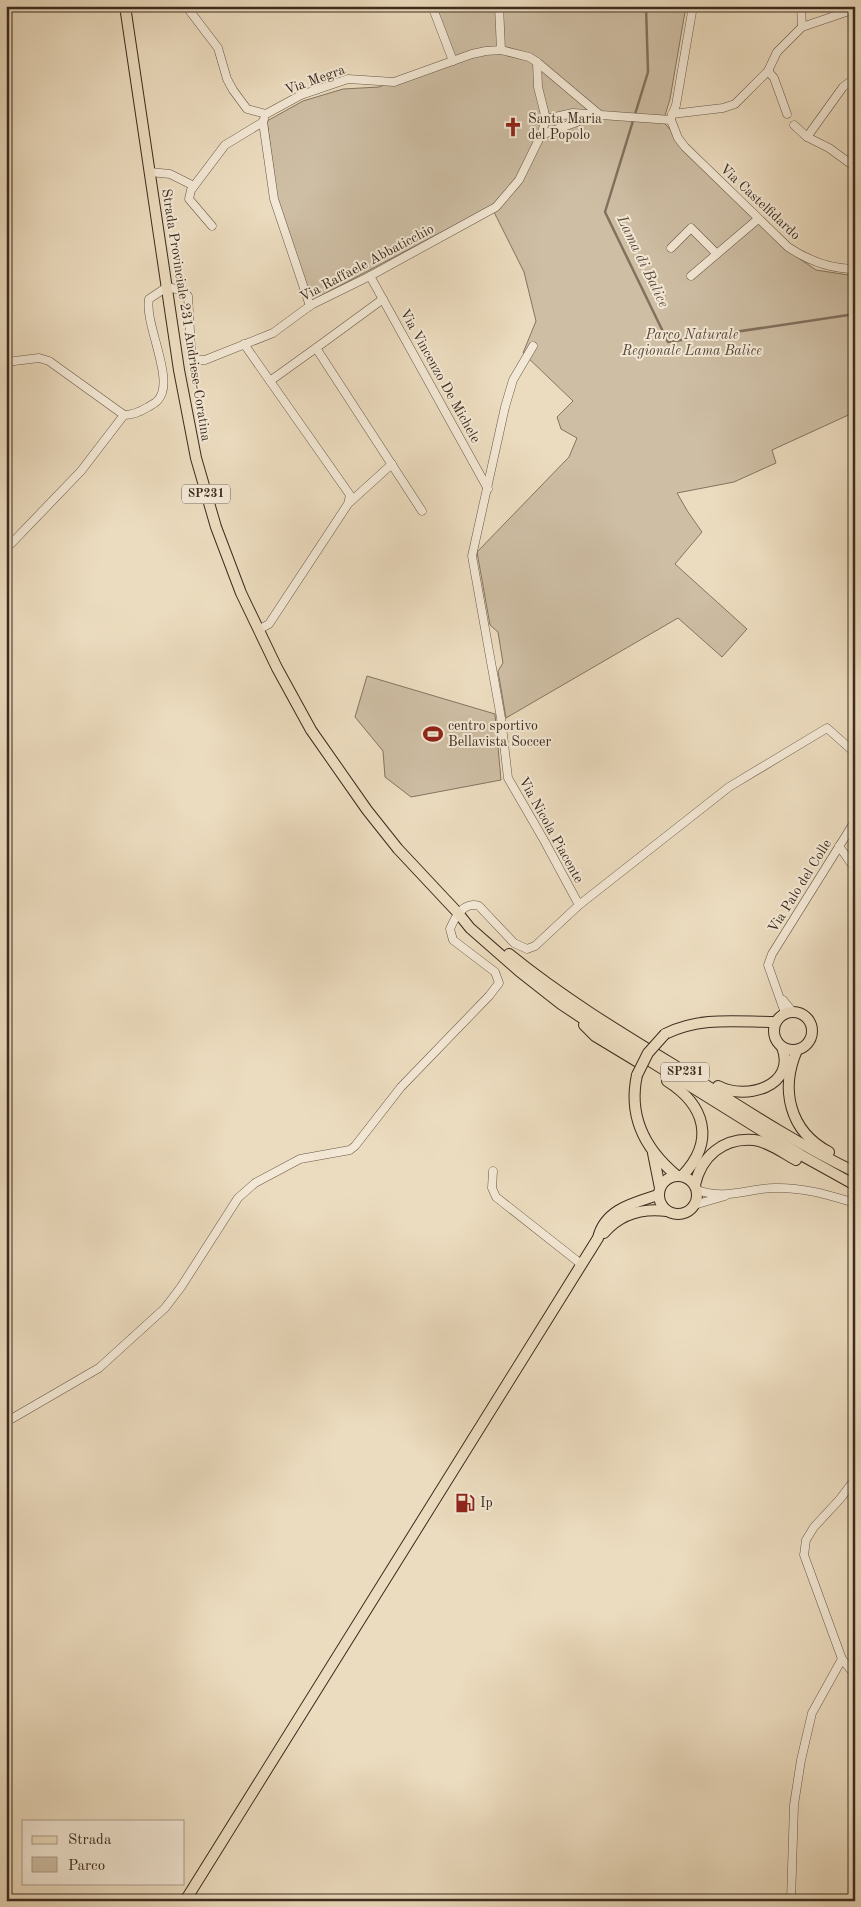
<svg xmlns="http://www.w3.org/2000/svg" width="861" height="1907" viewBox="0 0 861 1907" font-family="'Old Standard TT',serif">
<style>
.green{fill:#cebea4;stroke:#847461}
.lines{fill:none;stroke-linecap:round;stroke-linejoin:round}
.stream{stroke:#81715e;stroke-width:2.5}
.minor-casing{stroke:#675746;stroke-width:9}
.major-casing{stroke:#3b2b1e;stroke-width:12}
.minor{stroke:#f3e8d5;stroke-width:8}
.major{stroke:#ecdcbf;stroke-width:10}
.major-bridge-casing{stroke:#3b2b1e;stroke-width:12;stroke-linecap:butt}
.major-bridge{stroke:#ecdcbf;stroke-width:10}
.labels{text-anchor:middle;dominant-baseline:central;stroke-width:4;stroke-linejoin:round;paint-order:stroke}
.shield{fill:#f3e8d5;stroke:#726455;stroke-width:1}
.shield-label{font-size:12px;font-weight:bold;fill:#3b2b1e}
.street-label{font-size:14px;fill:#3b2b1e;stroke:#f3e8d5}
.poi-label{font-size:14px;fill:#3b2b1e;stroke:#f3e8d5;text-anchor:start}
.park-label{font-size:14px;font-style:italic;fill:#584839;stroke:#f3e8d5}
.water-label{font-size:15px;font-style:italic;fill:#5e4e3e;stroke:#f3e8d5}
</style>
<rect width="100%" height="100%" fill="#ecdcbf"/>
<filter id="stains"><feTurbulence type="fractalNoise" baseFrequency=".004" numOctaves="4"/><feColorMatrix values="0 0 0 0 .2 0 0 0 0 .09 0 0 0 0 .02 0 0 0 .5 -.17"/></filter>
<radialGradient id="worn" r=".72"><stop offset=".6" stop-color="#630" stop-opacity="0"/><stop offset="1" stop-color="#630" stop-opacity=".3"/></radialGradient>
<g class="green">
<polygon points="429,6 686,6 670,99 663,122 787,250 816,270 855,276 855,412 772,450 776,463 734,482 677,493 688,512 702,532 675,564 747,629 722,657 678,618 506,718 498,671 503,663 498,632 490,625 477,552 569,457 577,438 561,429 557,417 573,401 523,353 536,321 524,272 491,206 311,301 277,199 267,121 303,101 343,89 379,87 449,60"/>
<polygon points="367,676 495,714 501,780 411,797 385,777 383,751 355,717"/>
</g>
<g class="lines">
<polyline class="stream" points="646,6 648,72 605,212 668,342 855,314"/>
<defs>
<g id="minor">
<polyline points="186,6 218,48 227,79 233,90 247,109 266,114 301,95 348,79 394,82 472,54 486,51 501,50 529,57 537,62 600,115"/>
<polyline points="432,6 453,61"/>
<polyline points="499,6 501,50"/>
<polyline points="801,6 802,27"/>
<polyline points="537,62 538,87 546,119 541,135 577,122 584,115"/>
<polyline points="768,71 774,78 787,114"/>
<polyline points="672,114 723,108 735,104 768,71 777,52 802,27 855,9"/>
<polyline points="671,118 676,105 693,6"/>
<polyline points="546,119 573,113 671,120"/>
<path d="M671 120 678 138 685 147 788 247C809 261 830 269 855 269"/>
<polyline points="263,122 274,199 310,306"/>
<polyline points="794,125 807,137 829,148 855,167"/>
<polyline points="807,137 843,87 855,78"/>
<polyline points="150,172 170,174 194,186"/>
<polyline points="212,226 189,199 191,190 225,145 263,122 264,119"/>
<polyline points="671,248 691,228 717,254"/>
<polyline points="370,276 488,489"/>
<polyline points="691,276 758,219"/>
<polyline points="383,299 316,348 422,511"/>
<polyline points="244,344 350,495 348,504 269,624 258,630"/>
<polyline points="533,346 513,380 505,407 472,556 501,718 508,778 545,842 579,905 729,787 827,728 855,753"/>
<polyline points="6,362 39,358 49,361 124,415"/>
<polyline points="270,381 316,348"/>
<polyline points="349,503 392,464"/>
<path d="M6 549 81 471 124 415C133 415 140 412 148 407 151 405 156 403 158 400 176 381 144 324 149 299L167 287 181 290 188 296 191 349 192 354 198 360H205L273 333 311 305 370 276 496 207 519 180 541 135"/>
<polyline points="839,846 855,869"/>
<polyline points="783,1000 792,1011"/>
<polyline points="785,1013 768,965 772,954 855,821"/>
<polyline points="493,1171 492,1188 496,1197 581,1264"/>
<path d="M697 1190C726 1200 746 1189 774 1188 803 1187 828 1195 855 1203"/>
<polyline points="694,1205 725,1196"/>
<path d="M6 1422 99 1368 165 1308 181 1287 238 1198 255 1183 300 1159 350 1150 355 1146 401 1087 489 996 499 983 495 972 453 940 450 929C455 917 464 901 479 906L514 943 527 949 535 946 579 905"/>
<polyline points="842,1659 855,1675"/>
<polyline points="791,1901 794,1805 801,1760 812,1713 842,1659 804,1555 806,1540 814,1527 840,1499 855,1479"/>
</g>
<g id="major">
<polyline points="125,6 179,370 196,458 216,527 241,593 277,668 311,730 367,810 398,849 458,913 470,928 519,971 561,1004 600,1030 801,1155 855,1185"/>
<path d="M509 954C563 998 623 1034 682 1070 739 1106 795 1143 855 1172"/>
<circle cx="793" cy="1031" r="19"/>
<polyline points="584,1025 595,1036 638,1062"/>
<path d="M665 1034C701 1016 738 1022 776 1022"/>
<path d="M797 1050C780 1089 789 1131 829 1152"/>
<path d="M637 1075C628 1116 645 1149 676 1175"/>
<path d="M667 1081C705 1105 716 1141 682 1176"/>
<path d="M718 1086C746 1101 797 1086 782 1047"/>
<polyline points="653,1153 660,1188"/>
<circle cx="678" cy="1195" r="19"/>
<path d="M695 1185C701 1157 723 1137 754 1140 769 1142 783 1153 796 1160"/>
<path d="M604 1233C620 1214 643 1208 667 1211"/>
<path d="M185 1901 598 1238C605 1209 634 1203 658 1195"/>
</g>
</defs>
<use href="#minor" class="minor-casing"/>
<use href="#major" class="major-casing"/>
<use href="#minor" class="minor"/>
<use href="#major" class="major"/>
<defs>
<polyline id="major-bridge" points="637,1075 648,1053 665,1034"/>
</defs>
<use href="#major-bridge" class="major-bridge-casing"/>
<use href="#major-bridge" class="major-bridge"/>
</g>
<defs>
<symbol id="church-bare" viewBox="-9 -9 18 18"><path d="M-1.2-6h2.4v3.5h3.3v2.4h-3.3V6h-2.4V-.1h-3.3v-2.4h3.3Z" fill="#8f2418" stroke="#f3e8d5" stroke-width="2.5" paint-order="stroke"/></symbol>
<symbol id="stadium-bare" viewBox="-9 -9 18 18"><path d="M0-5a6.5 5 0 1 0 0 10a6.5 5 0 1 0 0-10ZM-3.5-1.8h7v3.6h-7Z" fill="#8f2418" stroke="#f3e8d5" stroke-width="2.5" paint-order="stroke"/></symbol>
<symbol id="fuel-bare" viewBox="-9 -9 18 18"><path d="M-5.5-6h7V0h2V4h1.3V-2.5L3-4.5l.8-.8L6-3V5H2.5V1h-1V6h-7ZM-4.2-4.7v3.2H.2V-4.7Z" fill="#8f2418" stroke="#f3e8d5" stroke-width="2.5" paint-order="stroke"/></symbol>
</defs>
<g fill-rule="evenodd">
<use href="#church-bare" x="499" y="113" width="28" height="28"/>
<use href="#stadium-bare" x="419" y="720" width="28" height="28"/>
<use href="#fuel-bare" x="451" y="1489" width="28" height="28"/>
</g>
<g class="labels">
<g class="shield">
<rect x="182" y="484.5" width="48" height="19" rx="4"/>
<rect x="661" y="1062.5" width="48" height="19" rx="4"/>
</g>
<g class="shield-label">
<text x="206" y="494">SP231</text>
<text x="685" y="1072">SP231</text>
</g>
<g class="street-label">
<text transform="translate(315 80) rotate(-20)">Via Megra</text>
<text transform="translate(760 202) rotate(43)">Via Castelfidardo</text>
<text transform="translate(367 263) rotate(-28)">Via Raffaele Abbaticchio</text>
<text transform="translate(186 315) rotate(81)">Strada Provinciale 231 Andriese-Coratina</text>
<text transform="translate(440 376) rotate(61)">Via Vincenzo De Michele</text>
<text transform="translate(551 830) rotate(61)">Via Nicola Piacente</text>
<text transform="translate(800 886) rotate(-58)">Via Palo del Colle</text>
</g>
<g class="poi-label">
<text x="528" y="119">Santa Maria<tspan x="528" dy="16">del Popolo</tspan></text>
<text x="448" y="726">centro sportivo<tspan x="448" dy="16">Bellavista Soccer</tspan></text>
<text x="480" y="1503">Ip</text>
</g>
<g class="park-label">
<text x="692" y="335">Parco Naturale<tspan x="692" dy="16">Regionale Lama Balice</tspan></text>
</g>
<g class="water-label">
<text transform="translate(642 262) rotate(64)">Lama di Balice</text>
</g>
</g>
<rect width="861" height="1907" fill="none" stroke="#ecdcbf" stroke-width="25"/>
<rect x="8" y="8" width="846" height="1892" fill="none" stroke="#3b2b1e" stroke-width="2.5"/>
<rect x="12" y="12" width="836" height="1882" fill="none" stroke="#3b2b1e"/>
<rect x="22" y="1820" width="162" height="65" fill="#f3e8d5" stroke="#a99c8c"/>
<rect x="32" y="1836" width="25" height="8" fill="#ecdcbf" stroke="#a99c8c"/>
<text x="68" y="1844" font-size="15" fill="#3b2b1e">Strada</text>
<rect x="32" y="1857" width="25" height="15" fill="#cebea4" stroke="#a99c8c"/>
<text x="68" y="1870" font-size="15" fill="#3b2b1e">Parco</text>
<rect width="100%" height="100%" filter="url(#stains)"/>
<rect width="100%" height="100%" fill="url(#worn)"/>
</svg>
